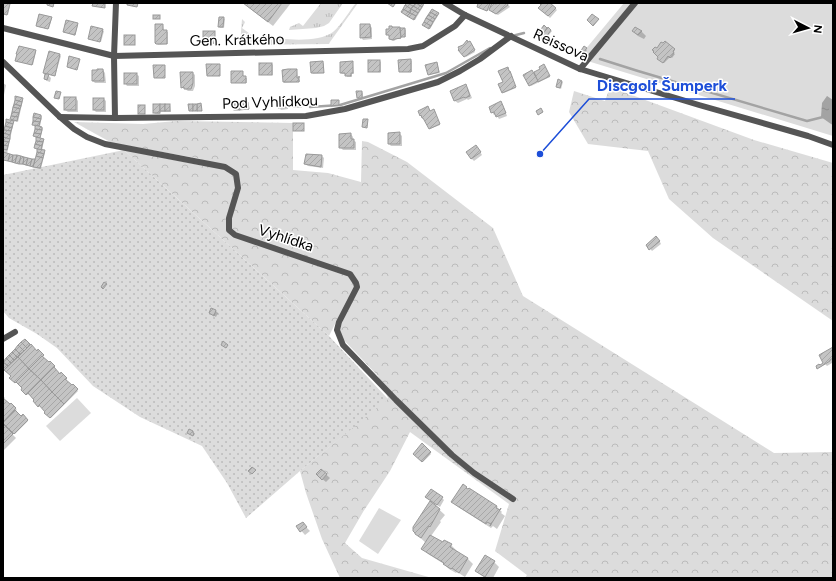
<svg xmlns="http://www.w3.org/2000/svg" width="836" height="581" viewBox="0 0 836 581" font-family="Figtree,sans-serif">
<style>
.grass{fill:url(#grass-tufts)}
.forest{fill:url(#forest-crowns)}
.park{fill:#dcdcdc}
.garden{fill:url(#garden-dots)}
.water{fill:url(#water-ripples)}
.shadow{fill:#0003}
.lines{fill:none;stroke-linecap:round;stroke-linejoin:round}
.stream{stroke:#a3a3a3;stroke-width:2.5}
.building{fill:url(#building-hatch);stroke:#999}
.street{stroke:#555;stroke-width:6}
.labels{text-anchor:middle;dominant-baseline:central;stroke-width:3;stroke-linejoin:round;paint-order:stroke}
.street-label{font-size:15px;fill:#000;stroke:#fff}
.leader{fill:none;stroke:#1d4ed8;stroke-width:1.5}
.callout-dot{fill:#1d4ed8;stroke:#fff;stroke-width:1.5}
.callout-label{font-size:16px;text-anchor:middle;font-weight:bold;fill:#1d4ed8;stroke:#fff;stroke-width:3;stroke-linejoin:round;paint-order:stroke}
</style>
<defs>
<pattern id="grass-tufts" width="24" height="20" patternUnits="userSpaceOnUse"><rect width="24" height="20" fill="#dcdcdc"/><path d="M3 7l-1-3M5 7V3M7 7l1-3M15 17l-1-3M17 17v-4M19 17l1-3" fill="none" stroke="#bbb"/></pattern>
<pattern id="forest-crowns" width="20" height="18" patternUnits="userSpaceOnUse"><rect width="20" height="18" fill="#dcdcdc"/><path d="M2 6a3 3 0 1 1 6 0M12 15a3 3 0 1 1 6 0" fill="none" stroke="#bbb"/></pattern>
<pattern id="garden-dots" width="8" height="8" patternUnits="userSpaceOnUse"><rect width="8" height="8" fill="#dcdcdc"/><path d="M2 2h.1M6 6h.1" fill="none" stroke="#bbb" stroke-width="1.8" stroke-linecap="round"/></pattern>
<pattern id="water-ripples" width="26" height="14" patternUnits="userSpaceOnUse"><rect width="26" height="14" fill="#a3a3a3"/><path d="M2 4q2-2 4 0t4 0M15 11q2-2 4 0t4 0" fill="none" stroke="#8b8b8b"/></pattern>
<pattern id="building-hatch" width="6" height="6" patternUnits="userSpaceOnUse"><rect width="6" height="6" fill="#c4c4c4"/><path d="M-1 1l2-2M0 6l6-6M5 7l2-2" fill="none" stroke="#a7a7a7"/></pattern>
</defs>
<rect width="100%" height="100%" fill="#fff"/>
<g class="grass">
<polygon points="321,3 343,3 329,23 324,26 316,28 289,30 290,27 299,23 303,26"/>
<path d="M356 3H358L330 42 329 44 240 45 242 19 245 22 242 28 261 42 266 36C283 40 318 43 333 32 340 27 350 10 356 3Z"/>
</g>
<g class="forest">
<polygon points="610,87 754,140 833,163 833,321 713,238 669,199 648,151 588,144 569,112 574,91 605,101"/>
<polygon points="176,121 293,123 293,170 328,173 361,182 362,141 368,142 407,162 493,228 523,296 774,453 833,452 833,578 525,578 527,575 495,551 509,504 410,432 390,471 363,512 345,543 362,558 432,578 340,578 322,539 306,493 300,471 388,398 378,376 340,336 340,329 343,320 348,298 329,336 124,150 204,166 201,159 112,143 74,122 143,124"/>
</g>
<g class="park">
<polygon points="624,3 833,3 833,136 581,59 584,51"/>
<polygon points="77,398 91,413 60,441 46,426"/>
<polygon points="379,508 401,520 378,554 359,541"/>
</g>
<polygon class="garden" points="124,150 329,336 388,399 300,471 246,518 227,483 202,446 140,417 93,386 57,348 37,334 9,318 3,311 3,175"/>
<polygon class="water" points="827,96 833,100 833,125 831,124 821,117 822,103"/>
<g class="shadow">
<polygon points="243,3 291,3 273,26"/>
<polygon points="408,3 421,3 424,5 415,20 402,12"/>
<polygon points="479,3 491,3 496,5 499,3 507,3 510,7 498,15 492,12 489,9 488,11 479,7"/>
<polygon points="542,3 549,3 557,10 550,18 540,8 542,5"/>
<polygon points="3,4 10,6 8,15 3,14"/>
<polygon points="438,13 439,14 430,29 424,26"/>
<polygon points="51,17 52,18 49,29 38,27"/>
<polygon points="224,18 225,19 224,28 220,28 219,27"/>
<polygon points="66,21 78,25 75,36 64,32"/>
<polygon points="163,25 164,31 168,32 168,44 158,45 156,43"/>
<polygon points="370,25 372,28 372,39 363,40 361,37"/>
<polygon points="92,27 104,31 101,42 90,39"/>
<polygon points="392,27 393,28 400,28 401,29 405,29 406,30 406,37 401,37 401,39 397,39 394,41 391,40 390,36 387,35"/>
<polygon points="544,27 552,31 545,40 538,36"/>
<polygon points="633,31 641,31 646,36 644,39 638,36"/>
<polygon points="214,32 215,33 215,44 205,44 204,43"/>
<polygon points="665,42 675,50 673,53 675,54 672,58 670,57 664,63 659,59 657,49"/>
<polygon points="470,43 475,52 466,57 460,50"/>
<polygon points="584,48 587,50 584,54 581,52"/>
<polygon points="36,51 36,52 33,65 17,61"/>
<polygon points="60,55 61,56 55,76 47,74 51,78 50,82 47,81 45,79 46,74 45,73"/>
<polygon points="411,60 412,61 412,72 400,72 400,71"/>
<polygon points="380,61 381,62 381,72 369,72"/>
<polygon points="352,62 353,63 354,74 352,74 352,77 347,77 346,74 342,74 341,73"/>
<polygon points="323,63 324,64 324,73 313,74 312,73"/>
<polygon points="437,63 440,73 429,75 429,74"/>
<polygon points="272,64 273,65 273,75 261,75 260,74"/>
<polygon points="545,66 550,77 531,86 530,85 534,73 541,70"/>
<polygon points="508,69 511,73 516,88 504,93 503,92 504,82"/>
<polygon points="103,70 105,73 106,83 95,83 93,81"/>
<polygon points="296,70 297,71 298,79 300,80 300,82 284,83 284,82"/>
<polygon points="242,72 243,72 243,77 247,78 247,83 232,83"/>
<polygon points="193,73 195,75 195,86 193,91 188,91 182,87"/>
<polygon points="136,74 139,76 139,86 127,86 125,83"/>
<polygon points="558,81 563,82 561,89 557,87"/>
<polygon points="3,83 6,85 3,100"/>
<polygon points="465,86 468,88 472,98 468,100 467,99 458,103 455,101 451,91"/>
<polygon points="362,92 363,93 363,99 358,99 358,98"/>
<polygon points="16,98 23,100 18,122 14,121 7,154 36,161 38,149 35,148 37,137 34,136 41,116 42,116 40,127 43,128 40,139 44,140 42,151 45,152 41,169 3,160 3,138 11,121"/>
<polygon points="76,98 78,101 78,112 68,112 65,110"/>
<polygon points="104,99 106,101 106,112 96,112 94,110"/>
<polygon points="286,101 288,103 288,109 281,110 279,107"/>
<polygon points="248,103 249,104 249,110 235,110"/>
<polygon points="501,103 503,105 507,116 499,119 496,114 494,115 492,112"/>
<polygon points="154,105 170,105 171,112 160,112 160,114 155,114 154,113"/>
<polygon points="434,111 440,125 430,129 425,118 421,115"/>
<polygon points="399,133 402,136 402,146 391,146 389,144"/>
<polygon points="351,134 353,137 353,140 356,142 356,150 343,150 340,147 340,135"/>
<polygon points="478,148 482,155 474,161 471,158"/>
<polygon points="322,156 324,158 323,168 308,166 305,164"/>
<polygon points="659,240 661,244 652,251 647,245"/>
<polygon points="212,309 216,311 218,313 216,317 210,313"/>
<polygon points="25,340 37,352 43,355 44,356 42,357 49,364 50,362 55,368 54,369 60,375 61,374 67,379 66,381 72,387 73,385 78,391 51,418 46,413 41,405 39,407 34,401 35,400 29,394 28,395 22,390 24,388 18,382 16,383 11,378 12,376 3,367 3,362"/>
<polygon points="833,348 833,361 832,362 832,363 827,366 825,364"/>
<polygon points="3,396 5,398 3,400 10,406 11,404 17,410 15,411 21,417 23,416 28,421 15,434 3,423"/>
<polygon points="3,425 16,438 3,451"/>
<polygon points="422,445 431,454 423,462 414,454"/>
<polygon points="321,470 330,478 326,482 321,478"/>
<polygon points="466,488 469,490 497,507 502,512 501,513 505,516 497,529 493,526 491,528 458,507 453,502"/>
<polygon points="426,497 442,498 444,500 440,507 432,502 432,503 445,515 440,521 441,522 431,536 443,544 451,545 456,550 455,551 468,559 473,564 465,577 457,572 456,573 449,569 444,564 428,554 423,548 426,543 416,534 414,527 431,501"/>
<polygon points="298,527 306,527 310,531 305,535"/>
<polygon points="485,556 494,562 499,567 493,578 485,578 476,571"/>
</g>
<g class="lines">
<g class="stream">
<polyline points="512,36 524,33"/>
<polyline points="600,59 638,71 807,121 823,117"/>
<polyline points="310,107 340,105 446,73 490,48"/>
</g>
</g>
<g class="building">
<polygon points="3,3 10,4 7,15 3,14"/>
<polygon points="47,3 54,3 53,7 47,5"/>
<polygon points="93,3 105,3 105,8 92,6"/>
<polygon points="127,3 138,3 137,7 127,5"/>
<polygon points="243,3 282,3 268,22"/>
<polygon points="387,3 394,3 395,4 393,7"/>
<polygon points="407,3 413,6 411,9 405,5"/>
<polygon points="416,3 424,3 422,7"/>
<polygon points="416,3 422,7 420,10 413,6"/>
<polygon points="478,3 490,3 487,11 477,7"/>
<polygon points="492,3 496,4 498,3 507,3 508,5 496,14 489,10"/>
<polygon points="540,3 550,3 556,8 548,16 538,8 541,5 540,4"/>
<polygon points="405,5 411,9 410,13 403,9"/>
<polygon points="413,6 420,10 418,13 411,9"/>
<polygon points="403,9 410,13 407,16 401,12"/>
<polygon points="411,9 418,13 416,16 410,13"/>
<polygon points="432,9 439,13 437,16 430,12"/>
<polygon points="430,12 437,16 435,19 428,15"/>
<polygon points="410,13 416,16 414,20 407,16"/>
<polygon points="39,14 52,17 48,29 36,26"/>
<polygon points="592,14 599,19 593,26 587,20"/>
<rect x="153" y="15" width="7" height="4"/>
<polygon points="428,15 435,19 433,22 426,18"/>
<polygon points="219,17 224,17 223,27 218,27"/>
<polygon points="426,18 433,22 431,26 424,22"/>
<polygon points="66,20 78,23 75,35 63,32"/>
<polygon points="424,22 431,26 429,29 422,25"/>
<polygon points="155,24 163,24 163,30 167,30 167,44 156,44 155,43"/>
<polygon points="360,24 370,24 371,37 360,38"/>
<polygon points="544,25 547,28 540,39 536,36"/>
<polygon points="91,26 103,29 100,42 88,39"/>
<polygon points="389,26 392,26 392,27 400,27 401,38 395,39 393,40 389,39 389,35 386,35 386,29 389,29"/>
<polygon points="548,27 551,30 544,40 540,38"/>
<polygon points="635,27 642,31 638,35 632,31"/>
<polygon points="400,28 405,28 405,37 401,37"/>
<rect x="203" y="31" width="12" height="12"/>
<rect x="124" y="35" width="11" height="10"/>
<polygon points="467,40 468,42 470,41 475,50 464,57 458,50 459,49 458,47 463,45"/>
<polygon points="665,41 675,49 673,51 674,53 670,58 668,56 663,63 657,59 658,57 653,52 654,51 652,50 655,47 657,48 661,42 663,43"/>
<polygon points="19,46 36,50 32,65 15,61 17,54 16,54"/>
<polygon points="584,46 587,48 582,54 580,52"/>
<polygon points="49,51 60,54 55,76 43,73"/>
<polygon points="69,56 80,59 77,70 67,67"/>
<polygon points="411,59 411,72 399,72 398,60"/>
<rect x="368" y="60" width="12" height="12"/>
<polygon points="323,61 324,73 311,73 310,62"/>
<polygon points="353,61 353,73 351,73 351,76 345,76 345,73 340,73 340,62"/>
<polygon points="437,62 439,72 428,75 425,65"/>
<rect x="259" y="63" width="13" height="12"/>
<polygon points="206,64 220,64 220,76 207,76"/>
<polygon points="544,64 550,76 538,82 534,72 540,69 539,67"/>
<polygon points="153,65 165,65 165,78 154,78"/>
<polygon points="508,67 509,71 510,71 516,87 502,93 498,84 503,82 498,71"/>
<polygon points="97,69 103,69 104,81 92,81 92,70 97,70"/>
<polygon points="288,69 297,69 297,78 299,78 299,76 299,82 283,82 282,70"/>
<polygon points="532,70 538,81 529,86 523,75"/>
<polygon points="231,71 243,71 243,76 246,76 246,83 231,83"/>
<polygon points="180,72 193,72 193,83 191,89 184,89 184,87 181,88"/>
<rect x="124" y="73" width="13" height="11"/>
<polygon points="45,74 49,74 47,80 44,79"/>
<polygon points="558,79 562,81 560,88 556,87"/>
<polygon points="466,84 470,96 465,98 464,97 454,101 450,91"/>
<polygon points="56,91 61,92 59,99 54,98"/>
<polygon points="356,91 362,91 362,98 357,98"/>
<polygon points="15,96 23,98 22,102 15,100"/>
<rect x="64" y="97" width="12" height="13"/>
<rect x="93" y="98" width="11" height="12"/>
<polygon points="15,100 22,102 21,106 14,104"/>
<polygon points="278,100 286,100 287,107 278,108"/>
<polygon points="331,100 339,100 339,105 331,106"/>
<polygon points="501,101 506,113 496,117 494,112 491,113 489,107"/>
<polygon points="248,102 249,109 239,110 239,103"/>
<polygon points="293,102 301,102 302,107 293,107"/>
<polygon points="201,103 202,111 197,111 197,104"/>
<rect x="234" y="103" width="5" height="7"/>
<polygon points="14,104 21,106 20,109 13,107"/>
<rect x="153" y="104" width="7" height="9"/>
<rect x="160" y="104" width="5" height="7"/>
<rect x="165" y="104" width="5" height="7"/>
<polygon points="188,104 193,104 193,111 189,111"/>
<rect x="193" y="104" width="4" height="7"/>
<rect x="138" y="105" width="7" height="9"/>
<polygon points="428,106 430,111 434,109 440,124 429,129 423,118 422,118 421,115 420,116 418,111"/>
<polygon points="13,107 20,109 19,113 12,112"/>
<polygon points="541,108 543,112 538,115 536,111"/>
<polygon points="12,112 19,113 18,117 11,116"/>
<polygon points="34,113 41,115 41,119 33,117"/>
<polygon points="11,116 18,117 17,121 10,119"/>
<polygon points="33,117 41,119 40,122 33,121"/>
<polygon points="6,119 14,121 13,124 6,122"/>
<polygon points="363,119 368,119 367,128 362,127"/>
<polygon points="33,121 40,122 39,126 32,125"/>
<polygon points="6,122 13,124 12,128 5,126"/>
<rect x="293" y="123" width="11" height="8"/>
<polygon points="35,125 42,127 42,130 35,129"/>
<polygon points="5,126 12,128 11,131 4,130"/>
<polygon points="35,129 42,130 41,134 34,133"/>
<polygon points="4,130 11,131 10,135 3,133"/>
<polygon points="400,132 400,144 388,144 388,133"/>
<polygon points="3,133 10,135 10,139 3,137"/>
<polygon points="34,133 41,134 40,138 33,136"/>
<polygon points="351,133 351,139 354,139 354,148 339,148 339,134"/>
<polygon points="3,137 10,139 9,142 3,141"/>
<polygon points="36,137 44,139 43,142 36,141"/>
<polygon points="3,141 9,142 8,146 3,145"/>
<polygon points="36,141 43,142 42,146 35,144"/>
<polygon points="35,144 42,146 41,150 34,148"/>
<polygon points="3,145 8,146 7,150 3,149"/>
<polygon points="476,145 481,152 471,159 466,152"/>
<polygon points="37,149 45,150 44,154 37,152"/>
<polygon points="3,152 10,154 8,161 3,160"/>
<polygon points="37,152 44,154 43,158 36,156"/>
<polygon points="10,154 13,155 12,162 8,161"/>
<polygon points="306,154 322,155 321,167 304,164"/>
<polygon points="13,155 17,155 15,163 12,162"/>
<polygon points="17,155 21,156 19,164 15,163"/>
<polygon points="21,156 24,157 23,164 19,164"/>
<polygon points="36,156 43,158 40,168 33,167"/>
<polygon points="24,157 28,158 26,165 23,164"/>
<polygon points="28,158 32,159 30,166 26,165"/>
<polygon points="32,159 35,159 33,167 30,166"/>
<polygon points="656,236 660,241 649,250 646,245"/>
<polygon points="104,282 107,284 103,289 101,287"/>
<polygon points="211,308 216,310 214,316 209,313"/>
<polygon points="25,339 30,344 27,348 21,342"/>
<polygon points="223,341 228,345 226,348 221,345"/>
<polygon points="21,342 27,348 24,351 18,345"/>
<polygon points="31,344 37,351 38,349 44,355 29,369 18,357"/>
<polygon points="18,345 24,351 20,354 15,349"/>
<polygon points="833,347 833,358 830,360 830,361 817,369 816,366 819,364 820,365 823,363 819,355"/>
<polygon points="15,349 20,354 17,357 12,352"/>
<polygon points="12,352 17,357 14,360 9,355"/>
<polygon points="9,355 14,360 11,363 6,358"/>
<polygon points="42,356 49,362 50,361 55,366 41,380 29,369"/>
<polygon points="18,357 29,369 15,383 9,378 11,376 4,370"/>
<polygon points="6,358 11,363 8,366 3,362"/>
<polygon points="3,362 8,366 4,370 3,368"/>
<polygon points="54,367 60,374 61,372 67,378 52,392 41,380"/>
<polygon points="29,369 41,380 26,395 21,390 22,388 16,382"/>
<polygon points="65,379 72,385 73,384 78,389 64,404 52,392"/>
<polygon points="41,380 52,392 38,407 33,401 34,400 28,393"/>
<polygon points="52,392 64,404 50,418 44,413 45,412 39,405"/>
<polygon points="3,398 10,404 11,403 16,408 3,422"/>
<polygon points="15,410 21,416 23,414 28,420 14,434 3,423 3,422"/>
<polygon points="3,424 13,434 3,444"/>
<polygon points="189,429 193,431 193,433 194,433 193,436 187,433"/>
<polygon points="422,443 431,452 422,462 413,454"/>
<polygon points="252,467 256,470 252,474 248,471"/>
<polygon points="321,469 327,474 322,480 316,474"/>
<polygon points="463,484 467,487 466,488 468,489 469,488 497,506 496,508 500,510 501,508 490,526 491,524 487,522 486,524 451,502"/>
<polygon points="431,489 443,497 437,505 425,497"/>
<polygon points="430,501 440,509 430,527 429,526 421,538 415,534 415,533 413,531 413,527"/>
<polygon points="303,522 307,527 300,532 296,526"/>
<polygon points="430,535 443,542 444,540 452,544 450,547 468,558 459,573 452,568 451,569 443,564 444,563 421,549"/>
<polygon points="485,555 495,561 485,577 475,571"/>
</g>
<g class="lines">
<g class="street">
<polyline points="445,3 465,15 580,69 699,105 808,136 833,145"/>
<polyline points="3,28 114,56 408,49 423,46 455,26 465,15"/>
<polyline points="3,62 60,117 74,129 87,137 105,144 225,167 236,174 238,188 229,218 229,230 235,235 350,274 356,283 357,287 339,322 337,330 343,345 396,400 452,455 474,473 513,499"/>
<polyline points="580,69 635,3"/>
<polyline points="60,117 115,118 306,116 345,109 438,82 460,71 480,59 511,36"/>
<polyline points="115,118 114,56 116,3"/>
<polyline points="3,339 15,332"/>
</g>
</g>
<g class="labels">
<g class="street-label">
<text transform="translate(237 40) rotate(-1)">Gen. Krátkého</text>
<text transform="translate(561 45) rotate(24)">Reissova</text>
<text transform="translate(270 102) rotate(-2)">Pod Vyhlídkou</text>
<text transform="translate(286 238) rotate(18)">Vyhlídka</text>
</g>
</g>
<path class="leader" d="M540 154L589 99H735"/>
<circle class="callout-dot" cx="540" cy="154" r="4"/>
<g class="callout-label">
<text x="662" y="91">Discgolf Šumperk</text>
</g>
<rect width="836" height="581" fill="none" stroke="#000000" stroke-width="8"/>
<g transform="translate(808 28) rotate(96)" stroke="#ffffff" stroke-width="3" paint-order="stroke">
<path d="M0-3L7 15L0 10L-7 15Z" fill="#000000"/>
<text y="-6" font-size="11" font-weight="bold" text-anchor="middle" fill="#000000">N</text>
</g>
</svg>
